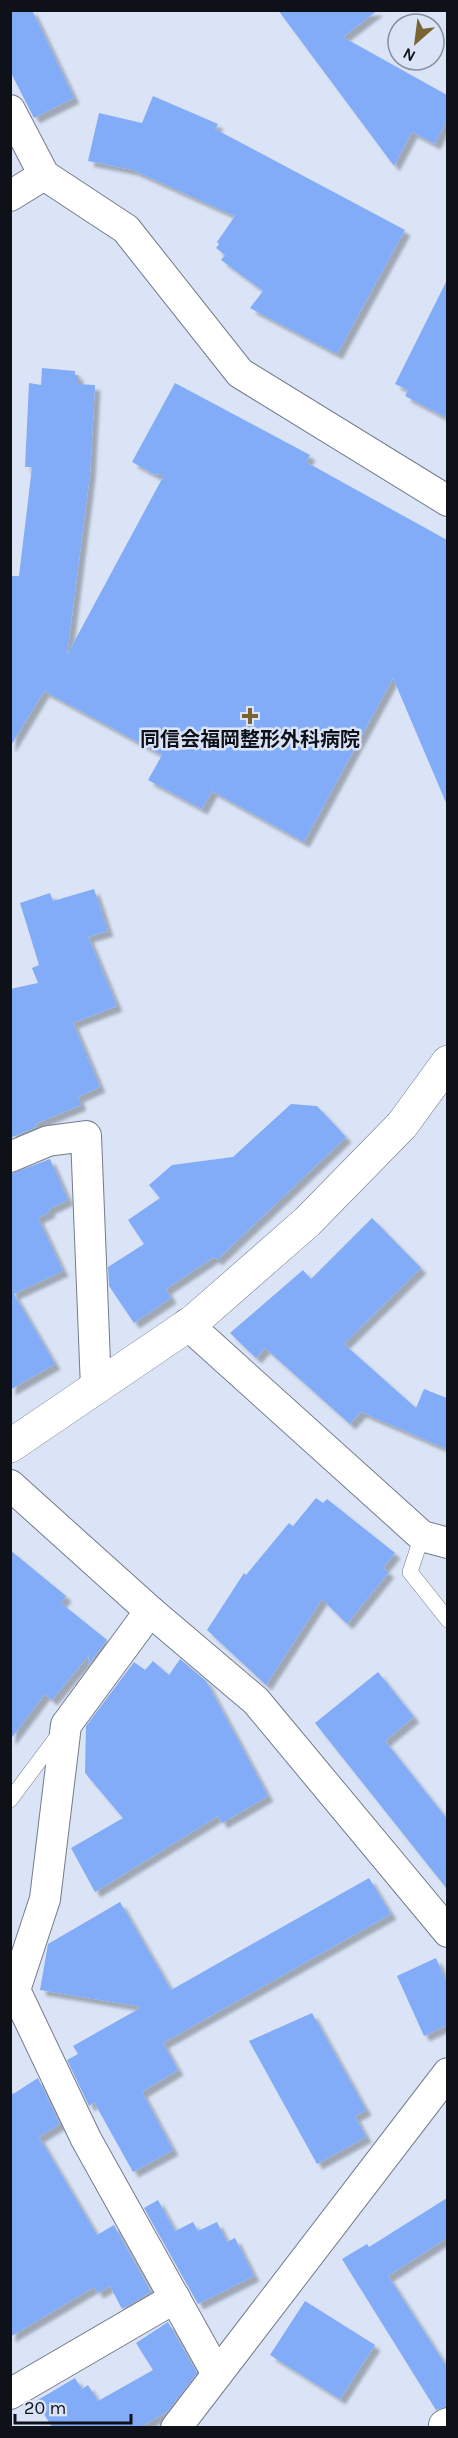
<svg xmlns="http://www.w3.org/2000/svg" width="458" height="2438" viewBox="0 0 458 2438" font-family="Karla,'Noto Sans JP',sans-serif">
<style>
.building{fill:#82acf7;filter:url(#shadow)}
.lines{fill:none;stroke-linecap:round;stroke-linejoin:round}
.lane-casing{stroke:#737c8c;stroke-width:16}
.street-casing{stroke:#737c8c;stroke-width:32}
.secondary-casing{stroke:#737c8c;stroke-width:34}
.lane{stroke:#fff;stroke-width:15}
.street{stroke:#fff;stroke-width:30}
.secondary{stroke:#fff;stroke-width:33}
.poi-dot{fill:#7c6334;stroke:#dae4f6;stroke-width:2}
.labels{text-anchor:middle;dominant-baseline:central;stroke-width:5;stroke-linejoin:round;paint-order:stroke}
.poi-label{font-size:20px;font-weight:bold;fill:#0e1117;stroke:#dae4f6}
</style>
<defs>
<filter id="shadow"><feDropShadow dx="5.5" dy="5.5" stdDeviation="1.5" flood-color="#0004"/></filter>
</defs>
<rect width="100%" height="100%" fill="#dae4f6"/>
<g class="building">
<polygon points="10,10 32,10 74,98 34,118 10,71"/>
<polygon points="278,10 378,10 343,37 447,95 447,120 435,144 412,132 394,166"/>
<polygon points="153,96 218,124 215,129 405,230 337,354 250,308 263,291 221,260 225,255 216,248 219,244 217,242 235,216 133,170 88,161 99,113 142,123"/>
<polygon points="447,280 447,418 405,396 408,390 395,384"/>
<polygon points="42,368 75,371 75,375 78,375 78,384 95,385 90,474 67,655 164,475 154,474 132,462 175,383 310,455 306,462 447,540 447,805 393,678 304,842 212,791 202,809 148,780 162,755 44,691 10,747 10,576 19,576 32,467 25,467 29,383 41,385"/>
<polygon points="94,889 108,931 88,937 117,1006 73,1023 100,1087 78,1097 81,1105 35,1124 36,1127 10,1138 10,989 38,983 32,968 39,965 20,903 50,893 53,901"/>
<polygon points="291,1104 317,1106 346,1137 217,1260 214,1257 166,1289 171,1298 134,1323 109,1286 108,1267 144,1244 128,1220 160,1198 149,1185 172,1165 233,1157"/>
<polygon points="50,1159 68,1200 49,1209 50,1212 38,1218 63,1271 14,1294 55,1364 10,1390 10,1174"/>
<polygon points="372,1218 421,1268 344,1344 416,1408 424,1389 447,1398 447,1449 361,1412 350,1424 265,1348 256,1358 230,1333 303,1270 311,1279"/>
<polygon points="316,1498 323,1503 327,1499 395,1553 383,1568 389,1572 347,1624 322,1599 266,1685 207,1630 244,1573 246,1575 289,1523 293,1526"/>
<polygon points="10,1550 66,1596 61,1603 107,1640 88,1665 89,1655 52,1700 45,1694 10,1740"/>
<polygon points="180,1659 206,1681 268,1796 222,1823 218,1816 95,1892 71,1848 123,1818 85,1773 86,1726 134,1662 145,1670 153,1661 169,1675"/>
<polygon points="378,1672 414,1717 385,1741 447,1819 447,1889 315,1723"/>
<polygon points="369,1878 391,1914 163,2043 178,2070 142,2092 173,2150 133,2172 94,2102 89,2106 67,2060 78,2054 73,2046 142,2007 40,1990 48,1944 120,1902 171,1990"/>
<polygon points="436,1958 447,1983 447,2025 424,2036 397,1976"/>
<polygon points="312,2013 366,2110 355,2116 366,2137 317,2164 249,2041"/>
<polygon points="38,2078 60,2124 39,2137 97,2235 114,2225 151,2292 122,2309 110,2286 98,2293 94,2287 10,2337 10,2089 13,2094"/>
<polygon points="447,2198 447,2238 388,2276 447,2367 447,2406 436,2410 342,2259 367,2244 369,2247"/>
<polygon points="158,2200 175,2231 193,2222 198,2231 217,2222 227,2242 235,2238 254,2276 198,2304 144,2208"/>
<polygon points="305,2301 375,2345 340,2399 270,2355"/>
<polygon points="168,2322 197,2373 167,2412 140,2427 52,2427 36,2401 75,2378 82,2389 88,2385 98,2401 153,2370 136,2343"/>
</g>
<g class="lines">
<defs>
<g id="lane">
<polyline points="422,1536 410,1572 448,1620"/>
<polyline points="10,1800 60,1733"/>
</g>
<g id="street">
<polyline points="10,110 44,175 126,229 240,373 448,501"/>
<polyline points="10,196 44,175"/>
<polyline points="10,1157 48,1141 86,1136 96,1388"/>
<polyline points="187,1324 422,1536 448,1543"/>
<polyline points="10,1485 150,1611 256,1701 448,1932"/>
<polyline points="150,1611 66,1725 45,1899 15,1990 86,2139 217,2374"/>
<polyline points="10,2394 175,2298"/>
<polyline points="176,2428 448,2073"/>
<polyline points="445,2428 444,2425 448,2423"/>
</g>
<polyline id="secondary" points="10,1446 194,1321 307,1222 402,1125 448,1062"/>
</defs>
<use href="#lane" class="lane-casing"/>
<use href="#street" class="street-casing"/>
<use href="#secondary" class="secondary-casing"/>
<use href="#lane" class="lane"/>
<use href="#street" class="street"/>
<use href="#secondary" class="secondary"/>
</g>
<path class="poi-dot" d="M247 707h6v6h6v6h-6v6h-6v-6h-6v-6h6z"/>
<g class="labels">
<g class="poi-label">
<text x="250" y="739">同信会福岡整形外科病院</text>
</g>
</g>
<rect width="458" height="2438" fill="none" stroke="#0e1117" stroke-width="24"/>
<g transform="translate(416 42) rotate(208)"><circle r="28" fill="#dae4f6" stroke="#88909d" stroke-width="1.5"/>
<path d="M0-4.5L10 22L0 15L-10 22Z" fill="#7c6334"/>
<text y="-9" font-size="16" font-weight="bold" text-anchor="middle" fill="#0e1117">N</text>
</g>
<path d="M15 2414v9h116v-9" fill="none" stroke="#0e1117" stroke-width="3"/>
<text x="24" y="2414" font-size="18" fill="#0e1117" stroke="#dae4f6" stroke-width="4.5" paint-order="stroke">20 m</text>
</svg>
